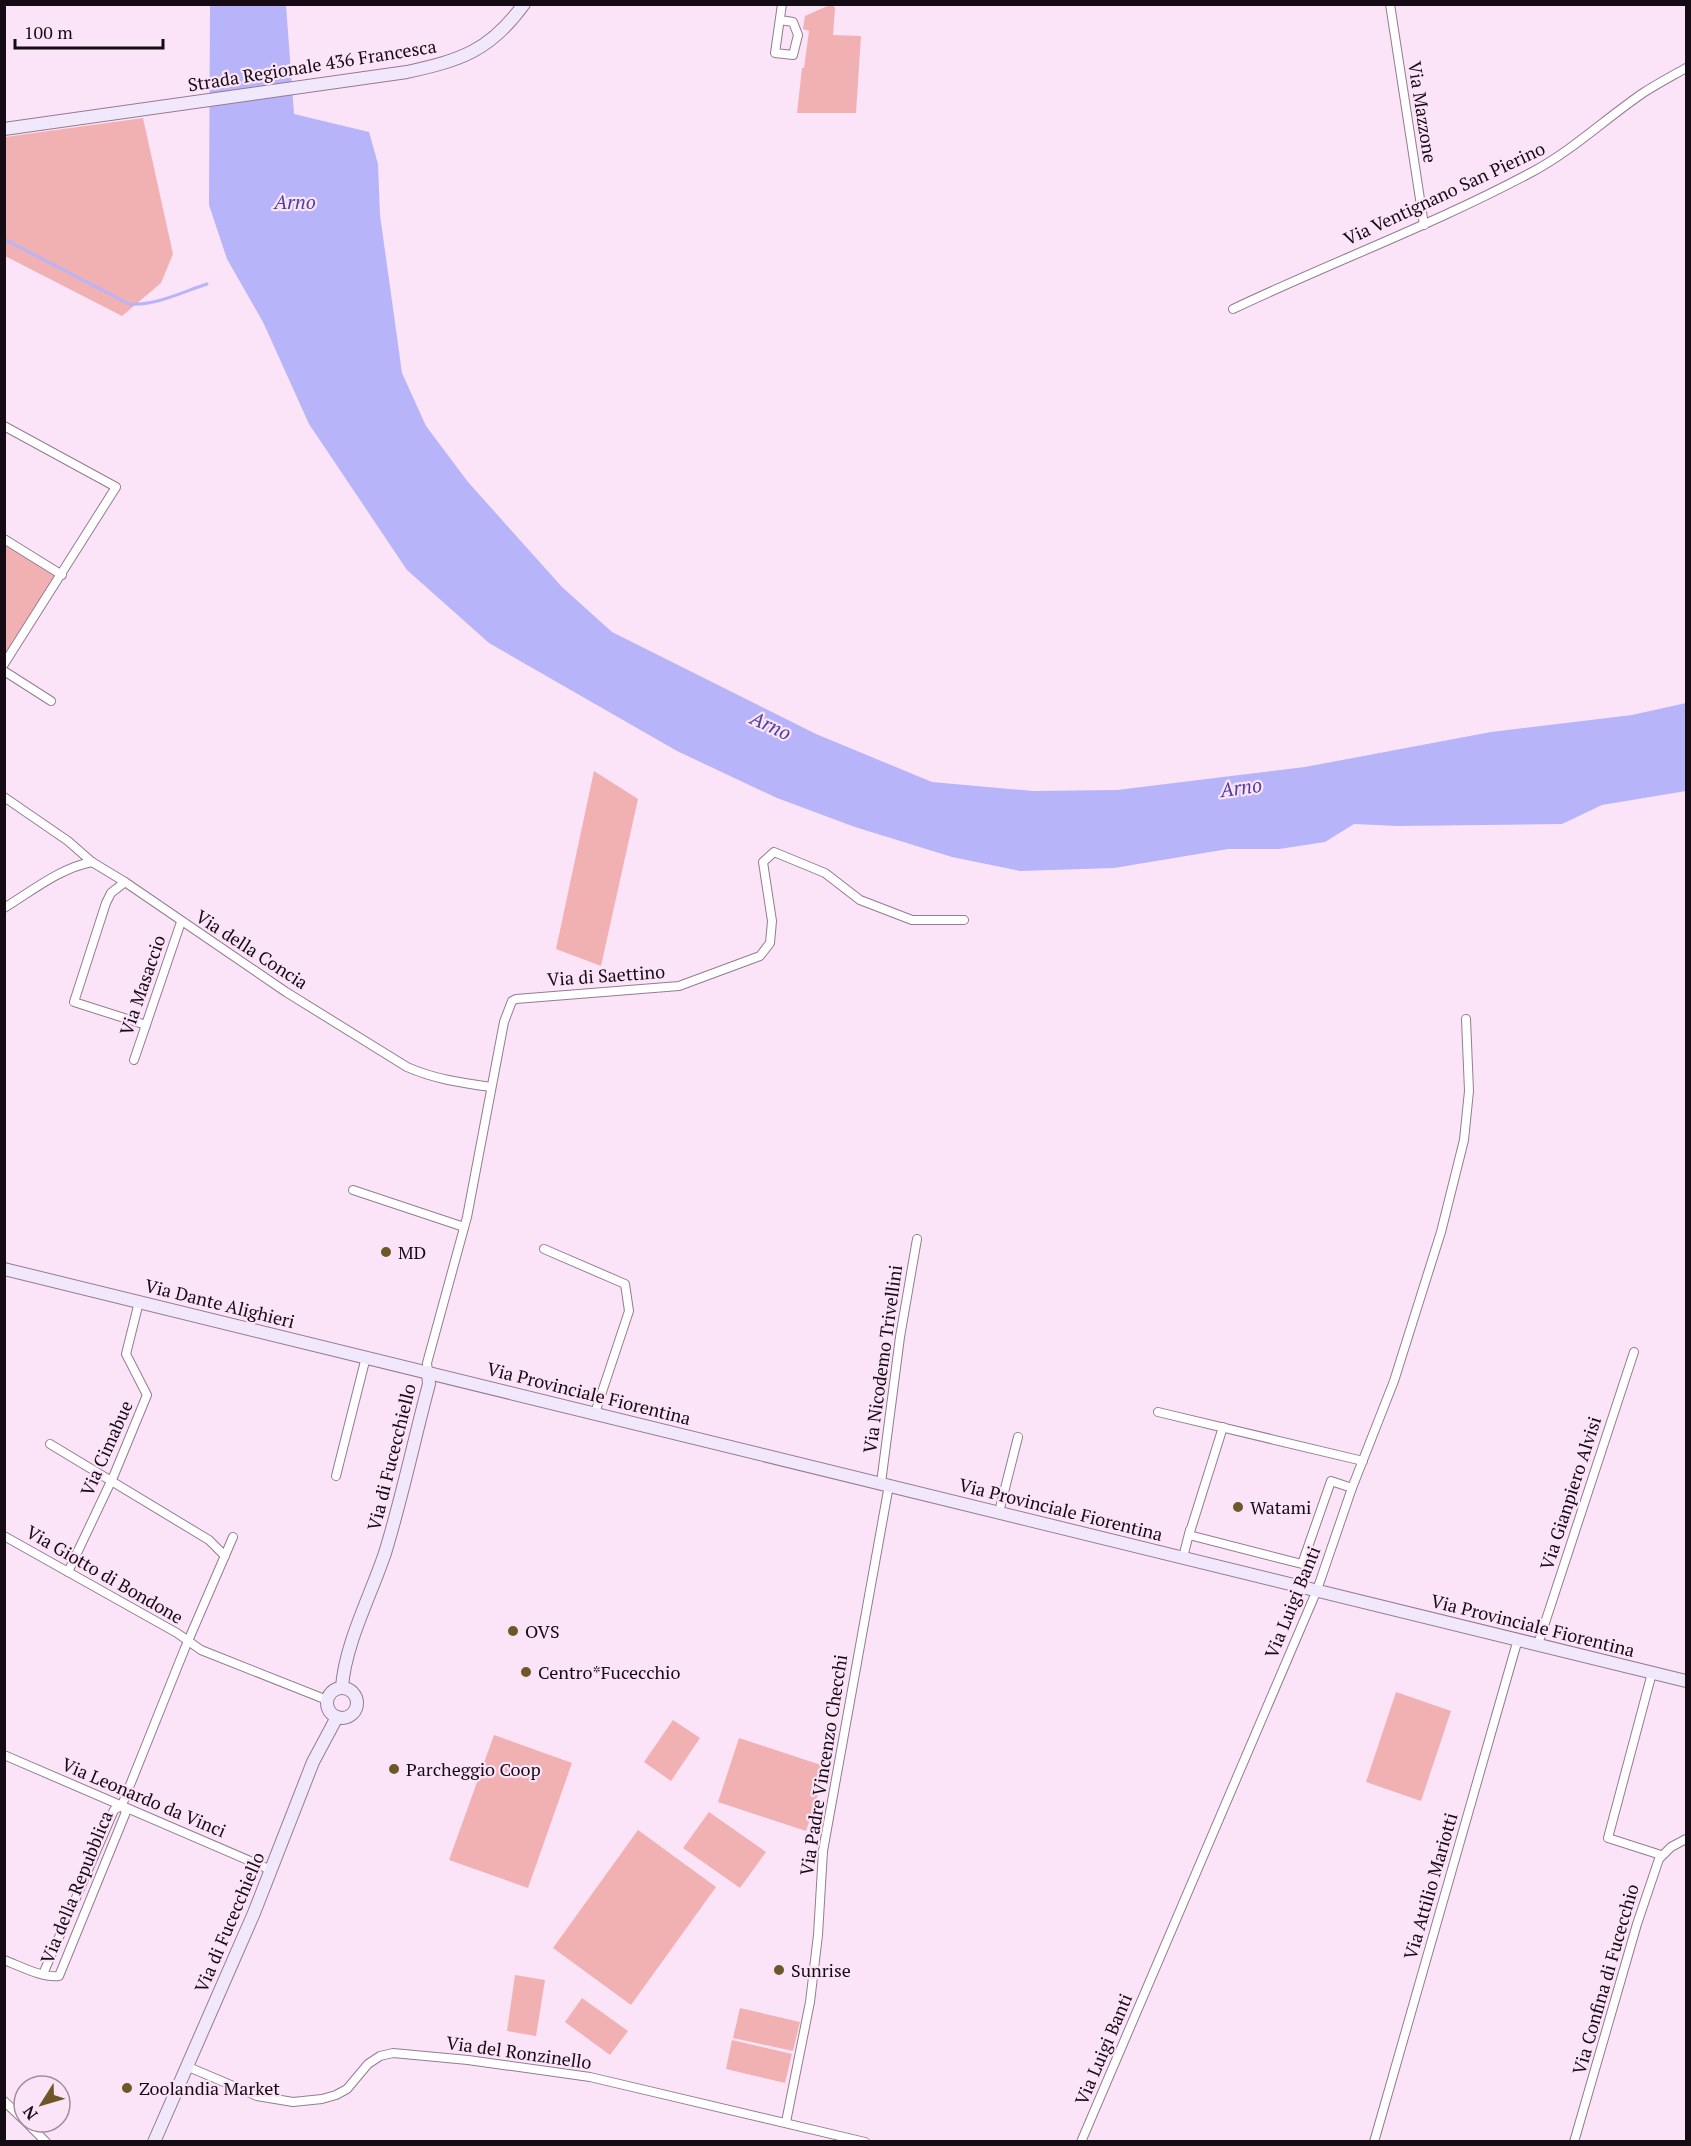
<svg xmlns="http://www.w3.org/2000/svg" width="1691" height="2146" viewBox="0 0 1691 2146" font-family="'PT Serif',serif">
<style>
.green{fill:#f1b1b3}
.water{fill:#b7b4f9}
.lines{fill:none;stroke-linecap:round;stroke-linejoin:round}
.stream{stroke:#b7b4f9;stroke-width:3}
.street-casing{stroke:#957b91;stroke-width:10}
.secondary-casing{stroke:#957b91;stroke-width:14}
.street{stroke:#fff;stroke-width:8}
.secondary{stroke:#f2e8fb;stroke-width:12}
.poi-dot{fill:#6d5727;stroke:#fce4f8;stroke-width:2}
.labels{text-anchor:middle;dominant-baseline:central;stroke-width:4.5;stroke-linejoin:round;paint-order:stroke}
.street-label{font-size:18px;fill:#150b14;stroke:#fce4f8}
.poi-label{font-size:18px;fill:#150b14;stroke:#fce4f8;text-anchor:start}
.water-label{font-size:20px;font-style:italic;fill:#4f3fa1;stroke:#fce4f8}
</style>
<rect width="100%" height="100%" fill="#fce4f8"/>
<g class="green">
<polygon points="832,4 835,8 833,35 861,36 856,113 797,113 802,68 804,68 809,31 803,29 805,16"/>
<polygon points="143,118 173,254 161,283 122,316 5,256 5,137"/>
<polygon points="5,538 62,575 5,664"/>
<polygon points="594,771 638,799 601,966 556,949"/>
<polygon points="1396,1692 1451,1711 1421,1801 1366,1782"/>
<polygon points="673,1720 700,1738 671,1781 644,1762"/>
<polygon points="494,1735 572,1763 528,1888 449,1860"/>
<polygon points="739,1738 827,1767 806,1831 718,1802"/>
<polygon points="709,1812 766,1852 740,1888 683,1848"/>
<polygon points="638,1830 716,1887 631,2005 553,1948"/>
<polygon points="515,1975 545,1980 536,2036 507,2031"/>
<polygon points="582,1998 628,2031 610,2055 565,2022"/>
<polygon points="740,2008 800,2022 793,2051 733,2038"/>
<polygon points="732,2040 792,2054 785,2083 726,2069"/>
</g>
<polygon class="water" points="210,5 286,5 294,114 369,132 378,164 380,215 402,373 426,426 468,482 562,587 612,632 816,734 932,782 1033,791 1117,790 1305,767 1491,732 1632,715 1686,703 1686,791 1602,805 1562,824 1398,826 1354,824 1325,842 1279,849 1228,849 1114,868 1020,871 952,857 855,827 777,798 677,751 489,643 407,570 309,424 263,322 227,259 209,205"/>
<g class="lines">
<path class="stream" d="M4 239 129 304C155 306 182 292 207 284"/>
<defs>
<g id="street">
<polyline points="1390,4 1424,225"/>
<polyline points="780,20 793,22 798,35 793,55 775,53 782,4"/>
<path d="M1233 309C1332 262 1435 224 1532 172 1573 150 1605 119 1643 93 1657 84 1672 76 1686 68"/>
<polyline points="4,426 116,487 4,664"/>
<polyline points="4,539 62,575"/>
<polyline points="4,671 51,701"/>
<path d="M4 797 68 841 92 862 125 882 286 992 407 1067C434 1079 462 1083 491 1087"/>
<polyline points="125,882 111,893 106,903 74,1002 146,1025"/>
<path d="M4 908C32 891 60 868 92 862"/>
<polyline points="134,1060 181,922"/>
<polyline points="353,1190 464,1227"/>
<polyline points="544,1249 625,1284 629,1311 595,1413"/>
<polyline points="428,1372 427,1363 467,1217 504,1022 512,1001 516,999 679,986 760,956 770,943 772,921 763,862 774,852 825,873 860,900 912,920 964,920"/>
<polyline points="1158,1412 1363,1461"/>
<polyline points="1223,1427 1189,1535 1302,1564 1331,1481 1352,1488"/>
<polyline points="50,1444 209,1540 225,1556"/>
<polyline points="336,1476 366,1357"/>
<polyline points="881,1483 900,1337 917,1239"/>
<polyline points="999,1512 1018,1437"/>
<polyline points="4,1536 177,1633 201,1650 327,1700"/>
<polyline points="1183,1557 1190,1530"/>
<polyline points="68,1572 114,1475 147,1395 126,1354 139,1302"/>
<polyline points="1538,1644 1634,1352"/>
<polyline points="1652,1673 1608,1838 1661,1855"/>
<polyline points="4,1755 271,1870"/>
<polyline points="122,1805 185,1648 233,1537"/>
<path d="M4 1960C20 1966 42 1978 59 1976L126 1812 122 1805"/>
<polyline points="43,1974 114,1810 122,1805"/>
<polyline points="186,2066 257,2096 293,2102 322,2099 336,2095 347,2089 368,2064 380,2056 393,2053 468,2060 590,2077 865,2142"/>
<polyline points="4,2101 24,2120"/>
<polyline points="26,2122 46,2142"/>
<polyline points="786,2122 810,2002 818,1935 823,1851 889,1485"/>
<polyline points="1081,2142 1317,1590 1352,1488 1394,1381 1441,1232 1464,1140 1469,1091 1466,1019"/>
<polyline points="1374,2142 1518,1639"/>
<polyline points="1574,2142 1637,1924 1659,1859 1671,1847 1686,1839"/>
</g>
<g id="secondary">
<path d="M4 129 407 72C461 60 490 51 524 4"/>
<polyline points="4,1269 1686,1681"/>
<path d="M342 1687C345 1644 371 1595 385 1553 402 1498 414 1440 429 1384L428 1372"/>
<circle cx="342" cy="1703" r="15"/>
<polyline points="154,2142 254,1913 313,1762 337,1717"/>
</g>
</defs>
<use href="#street" class="street-casing"/>
<use href="#secondary" class="secondary-casing"/>
<use href="#street" class="street"/>
<use href="#secondary" class="secondary"/>
</g>
<g class="poi-dot">
<circle cx="386" cy="1252" r="6"/>
<circle cx="1238" cy="1507" r="6"/>
<circle cx="513" cy="1631" r="6"/>
<circle cx="526" cy="1672" r="6"/>
<circle cx="394" cy="1769" r="6"/>
<circle cx="779" cy="1970" r="6"/>
<circle cx="127" cy="2088" r="6"/>
</g>
<g class="labels">
<g class="street-label">
<text transform="translate(312 65) rotate(-9)">Strada Regionale 436 Francesca</text>
<text transform="translate(1423 112) rotate(81)">Via Mazzone</text>
<text transform="translate(1444 193) rotate(-25)">Via Ventignano San Pierino</text>
<text transform="translate(252 949) rotate(33)">Via della Concia</text>
<text transform="translate(606 975) rotate(-4)">Via di Saettino</text>
<text transform="translate(142 985) rotate(-71)">Via Masaccio</text>
<text transform="translate(220 1303) rotate(14)">Via Dante Alighieri</text>
<text transform="translate(882 1359) rotate(-82)">Via Nicodemo Trivellini</text>
<text transform="translate(589 1393) rotate(14)">Via Provinciale Fiorentina</text>
<text transform="translate(106 1448) rotate(-66)">Via Cimabue</text>
<text transform="translate(391 1457) rotate(-76)">Via di Fucecchiello</text>
<text transform="translate(1570 1493) rotate(-72)">Via Gianpiero Alvisi</text>
<text transform="translate(1061 1509) rotate(14)">Via Provinciale Fiorentina</text>
<text transform="translate(105 1574) rotate(30)">Via Giotto di Bondone</text>
<text transform="translate(1292 1602) rotate(-68)">Via Luigi Banti</text>
<text transform="translate(1533 1625) rotate(14)">Via Provinciale Fiorentina</text>
<text transform="translate(823 1765) rotate(-81)">Via Padre Vincenzo Checchi</text>
<text transform="translate(144 1797) rotate(23)">Via Leonardo da Vinci</text>
<text transform="translate(1430 1886) rotate(-74)">Via Attilio Mariotti</text>
<text transform="translate(76 1887) rotate(-68)">Via della Repubblica</text>
<text transform="translate(229 1922) rotate(-67)">Via di Fucecchiello</text>
<text transform="translate(1605 1979) rotate(-74)">Via Confina di Fucecchio</text>
<text transform="translate(1103 2049) rotate(-67)">Via Luigi Banti</text>
<text transform="translate(519 2052) rotate(8)">Via del Ronzinello</text>
</g>
<g class="poi-label">
<text x="398" y="1252">MD</text>
<text x="1250" y="1507">Watami</text>
<text x="525" y="1631">OVS</text>
<text x="538" y="1672">Centro*Fucecchio</text>
<text x="406" y="1769">Parcheggio Coop</text>
<text x="791" y="1970">Sunrise</text>
<text x="139" y="2088">Zoolandia Market</text>
</g>
<g class="water-label">
<text x="295" y="201">Arno</text>
<text transform="translate(771 725) rotate(25)">Arno</text>
<text transform="translate(1241 787) rotate(-8)">Arno</text>
</g>
</g>
<rect width="1691" height="2146" fill="none" stroke="#150b14" stroke-width="12"/>
<g transform="translate(42 2104) rotate(233)"><circle r="28" fill="#fce4f8" stroke="#a08d9d" stroke-width="1.5"/>
<path d="M0-4.5L10 22L0 15L-10 22Z" fill="#6d5727"/>
<text y="-9" font-size="16" font-weight="bold" text-anchor="middle" fill="#150b14">N</text>
</g>
<path d="M15 39v9h148v-9" fill="none" stroke="#150b14" stroke-width="3"/>
<text x="24" y="39" font-size="18" fill="#150b14" stroke="#fce4f8" stroke-width="4.5" paint-order="stroke">100 m</text>
</svg>
